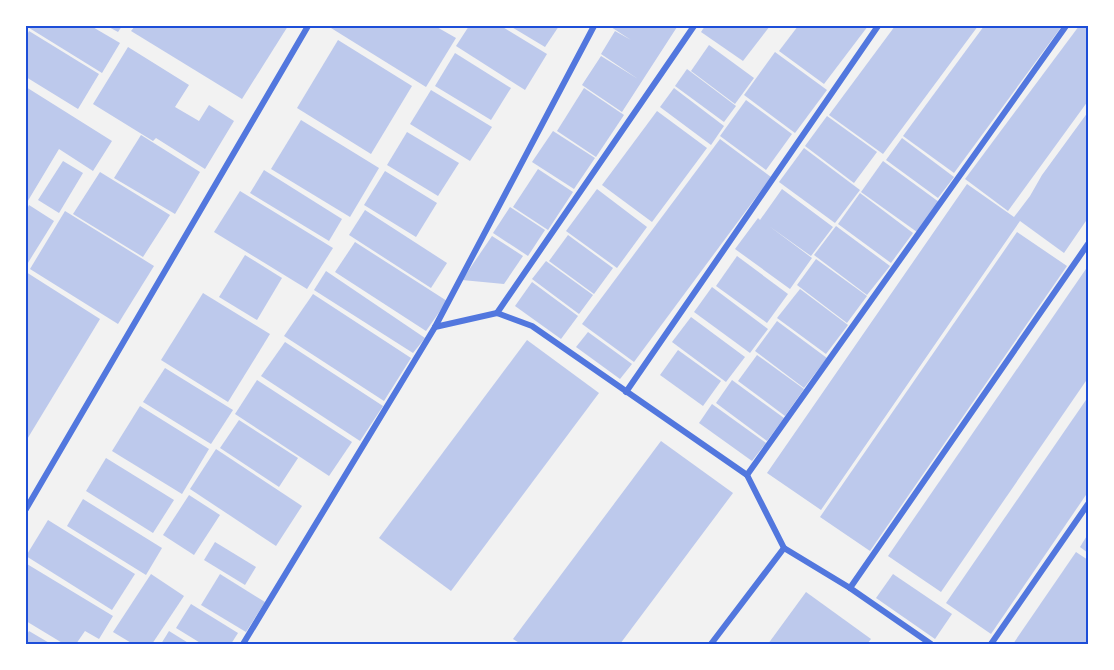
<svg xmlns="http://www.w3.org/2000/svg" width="1114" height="670" viewBox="0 0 1114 670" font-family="'Times New Roman',serif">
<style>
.building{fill:#bdc9ec}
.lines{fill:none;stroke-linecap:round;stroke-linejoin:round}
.minor{stroke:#5277de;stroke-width:6}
.neatline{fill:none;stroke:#1d4ed8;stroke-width:2}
</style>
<rect width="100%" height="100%" fill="#f2f2f2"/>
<g class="building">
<polygon points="26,26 91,26 120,43 102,73"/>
<polygon points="107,26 122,26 118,32"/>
<polygon points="135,26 288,26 242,99 131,31"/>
<polygon points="333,26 435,26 456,38 426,87 331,28"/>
<polygon points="469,26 501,26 547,54 525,90 456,46"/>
<polygon points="510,26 559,26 545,47"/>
<polygon points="612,26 675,26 677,27 622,112 582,85 601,56 638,79 601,54 615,31 631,40 611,27"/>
<polygon points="705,26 770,26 743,61 701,32"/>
<polygon points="798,26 868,26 824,84 779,51"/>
<polygon points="895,26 978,26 883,154 829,115"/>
<polygon points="984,26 1062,26 954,173 903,136"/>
<polygon points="1079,26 1088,26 1088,101 1008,211 965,179"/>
<polygon points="29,31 99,74 78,109 26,77 26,37"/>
<polygon points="338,40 412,86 371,154 297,108"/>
<polygon points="709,45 754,78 735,104 691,71"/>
<polygon points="128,47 189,85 175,107 199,121 209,105 234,121 205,169 156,138 153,141 93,104"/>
<polygon points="775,52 827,90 795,133 744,95"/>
<polygon points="455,53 511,88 491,120 435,86"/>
<polygon points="687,69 736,106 724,122 675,86"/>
<polygon points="26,87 112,141 93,171 59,149 26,204"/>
<polygon points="584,88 624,115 596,157 557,131"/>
<polygon points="674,88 724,126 711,145 660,107"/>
<polygon points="431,90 492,127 470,161 410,124"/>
<polygon points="746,100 792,134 766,170 720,136"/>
<polygon points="657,111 707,148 652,222 602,185"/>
<polygon points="1088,112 1088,218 1064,253 1020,221 821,510 767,473 967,184 1014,217 1030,196 1042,175"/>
<polygon points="827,116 877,152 854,183 805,146"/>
<polygon points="301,120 379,168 350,217 271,169"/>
<polygon points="553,131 595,158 574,189 532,162"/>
<polygon points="407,132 459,163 438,196 387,165"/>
<polygon points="141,135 200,172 175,214 114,178"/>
<polygon points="902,138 954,177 938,198 886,160"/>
<polygon points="720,139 771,177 634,362 582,324"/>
<polygon points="804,148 860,190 835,223 779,182"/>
<polygon points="63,161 83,173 59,213 38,200"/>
<polygon points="883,161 939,202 917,232 861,192"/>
<polygon points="538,169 573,192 548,230 513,207"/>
<polygon points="264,170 342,219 329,241 250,193"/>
<polygon points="385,171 437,203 416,237 364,205"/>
<polygon points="100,172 170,215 143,257 73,214"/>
<polygon points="597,189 647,227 617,268 566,231"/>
<polygon points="782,189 833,227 811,256 769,226 812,258 790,289 735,249 758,218 760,220"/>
<polygon points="240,191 333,248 307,289 214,232"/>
<polygon points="860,193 913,233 891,263 838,224"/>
<polygon points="29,205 54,221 26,266 26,211"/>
<polygon points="510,207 545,230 528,256 493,233"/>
<polygon points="365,210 447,263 431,288 349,235"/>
<polygon points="65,211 154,266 118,324 30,269"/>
<polygon points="836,226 890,266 867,295 814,255"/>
<polygon points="1017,232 1067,266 870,551 820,517"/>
<polygon points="568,235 613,268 594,294 549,261"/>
<polygon points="492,236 523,256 504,284 462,280"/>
<polygon points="355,242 447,301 426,331 335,272"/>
<polygon points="245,255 282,278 257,320 219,297"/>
<polygon points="737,256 788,294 767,323 716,286"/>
<polygon points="816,259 867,296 847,323 797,285"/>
<polygon points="546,261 593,295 579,314 532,279"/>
<polygon points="1088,266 1088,378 941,592 888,556"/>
<polygon points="326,271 425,338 413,353 314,290"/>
<polygon points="26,272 100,319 26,441"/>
<polygon points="532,282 578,316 561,339 515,306"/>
<polygon points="712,287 768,329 750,353 694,312"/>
<polygon points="800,289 848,325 826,354 777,318"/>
<polygon points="203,293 270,334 228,402 161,360"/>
<polygon points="313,294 411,358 384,401 284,336"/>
<polygon points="691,317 745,357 726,382 672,342"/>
<polygon points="777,321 827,358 804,388 755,351"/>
<polygon points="588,332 632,364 620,379 576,347"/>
<polygon points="527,340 599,393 451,591 379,538"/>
<polygon points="285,342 383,406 360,441 261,376"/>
<polygon points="678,350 721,381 703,406 660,375"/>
<polygon points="757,355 804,389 785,416 738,381"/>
<polygon points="165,368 233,410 211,444 143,402"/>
<polygon points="257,380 352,442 329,476 235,414"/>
<polygon points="732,380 784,418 767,441 716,403"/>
<polygon points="1088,397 1088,492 991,634 946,603"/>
<polygon points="712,404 766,443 752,461 699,423"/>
<polygon points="140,406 209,449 182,494 112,451"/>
<polygon points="239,420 298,458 279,487 220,448"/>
<polygon points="661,441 733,493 620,644 521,644 513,639"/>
<polygon points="216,449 302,506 276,546 190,489"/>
<polygon points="106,458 174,500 153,533 86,491"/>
<polygon points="189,495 220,515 194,555 163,535"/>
<polygon points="83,499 162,548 146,575 67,526"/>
<polygon points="48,520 135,574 112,610 26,556"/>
<polygon points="1088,534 1088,553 1080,547"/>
<polygon points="215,542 256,567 245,585 204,560"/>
<polygon points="1076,552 1088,560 1088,639 1085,644 1013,644"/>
<polygon points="27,564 113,616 99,639 85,631 76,644 64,644 26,621 26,567"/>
<polygon points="151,574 184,596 152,644 133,644 113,632"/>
<polygon points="220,574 265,602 246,632 201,605"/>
<polygon points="893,574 952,614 935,639 876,598"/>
<polygon points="806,592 871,639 867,644 768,644"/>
<polygon points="191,604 238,633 231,644 202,644 176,628"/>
<polygon points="29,631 51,644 26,644 26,636"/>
<polygon points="169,631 190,644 161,644"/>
</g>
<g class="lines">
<g class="minor">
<polyline points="497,313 694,26"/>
<polyline points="435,327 497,313 532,326 747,475 784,548 850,588 931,644"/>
<polyline points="626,392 878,26"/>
<polyline points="747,475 1066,26"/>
<polyline points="26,509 308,26"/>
<polyline points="850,588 1088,244"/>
<polyline points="243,644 435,327 594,26"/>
<polyline points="711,644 784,548"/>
<polyline points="991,644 1088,504"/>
</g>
</g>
<rect width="1114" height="670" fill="none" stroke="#ffffff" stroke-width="54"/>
<rect x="27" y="27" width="1060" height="616" class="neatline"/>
</svg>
